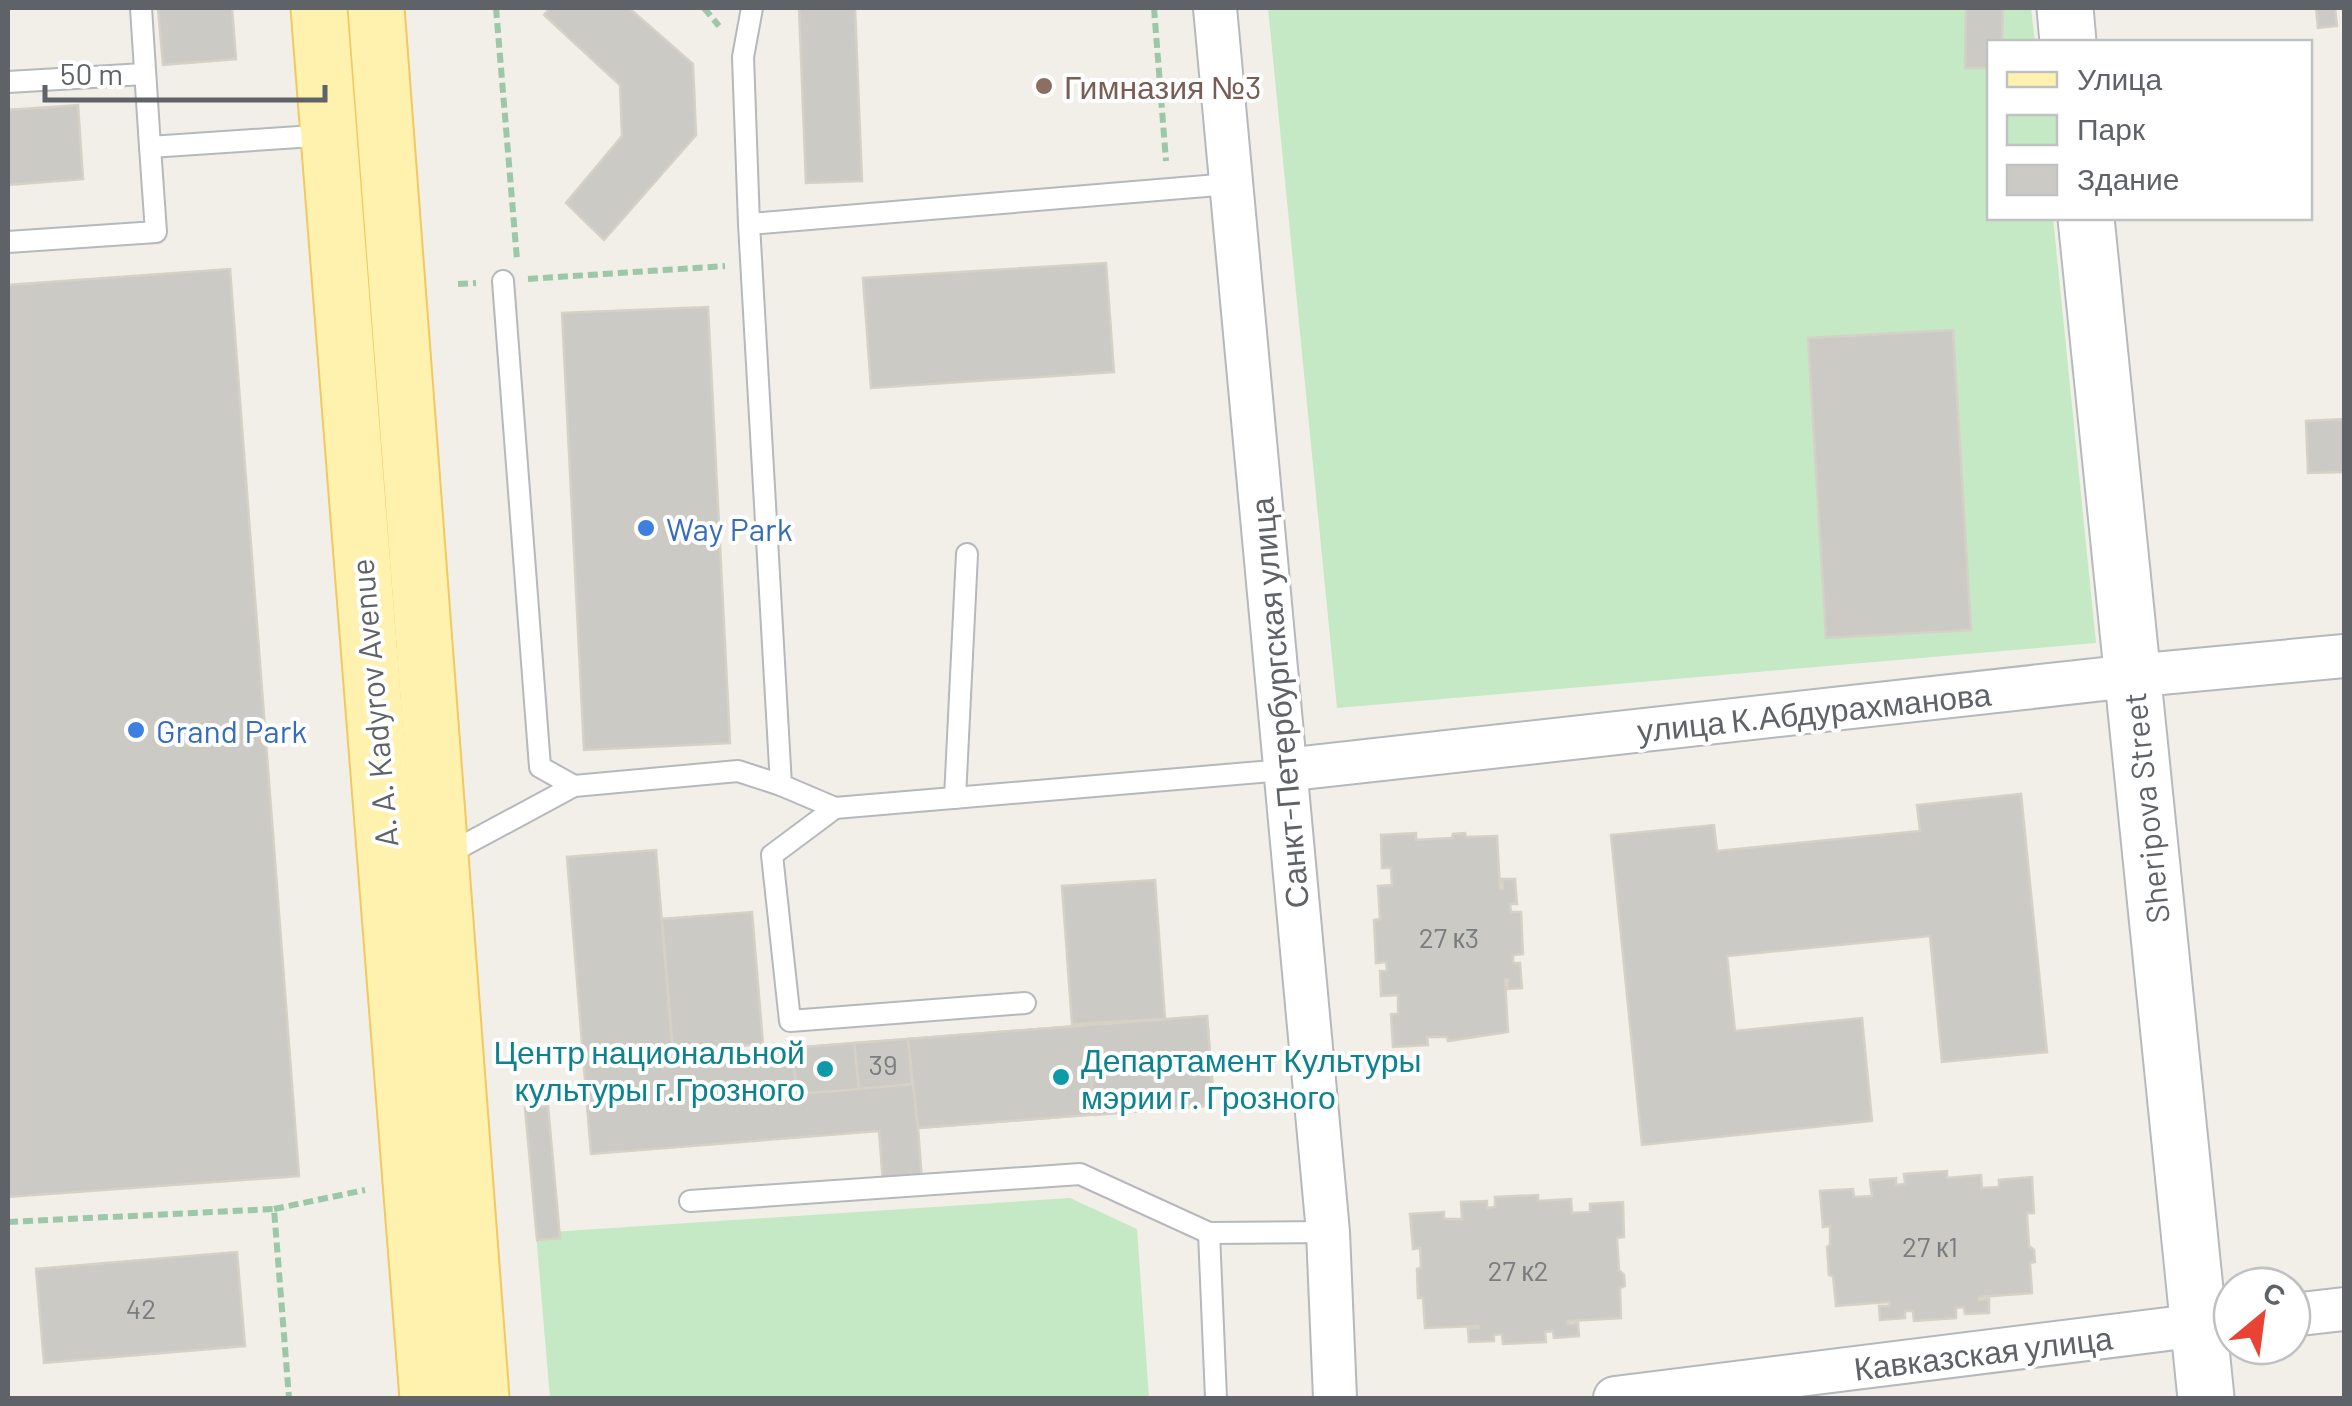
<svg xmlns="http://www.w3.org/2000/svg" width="2352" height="1406" viewBox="0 0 2352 1406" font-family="Barlow,sans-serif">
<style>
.green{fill:#c5e8c5}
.building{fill:#cccac5;stroke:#d6d1c6;stroke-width:2.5}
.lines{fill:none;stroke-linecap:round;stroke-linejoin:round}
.service-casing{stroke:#b5b8bc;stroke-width:24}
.minor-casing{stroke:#b5b8bc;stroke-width:46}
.secondary-casing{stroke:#b6babf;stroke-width:59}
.primary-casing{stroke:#f2c960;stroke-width:59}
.path{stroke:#9cc7a9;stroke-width:6;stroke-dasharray:10 5;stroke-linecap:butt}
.service{stroke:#fff;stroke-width:20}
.minor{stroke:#fff;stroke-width:42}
.secondary{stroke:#fff;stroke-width:55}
.primary{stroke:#fff2af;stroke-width:55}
.education-dot{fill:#8d6e63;stroke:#fff;stroke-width:4}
.shop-dot{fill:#3f7fe0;stroke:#fff;stroke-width:4}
.culture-dot{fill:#0f9aa8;stroke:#fff;stroke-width:4}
.labels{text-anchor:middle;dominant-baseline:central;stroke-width:8;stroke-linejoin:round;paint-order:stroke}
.number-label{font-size:28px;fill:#7a7d7f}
.education-label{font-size:32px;fill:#785e54;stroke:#fff;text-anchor:start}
.shop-label{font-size:32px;fill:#366cbe;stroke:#fff;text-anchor:start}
.street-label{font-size:32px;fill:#5f6368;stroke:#fff}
.culture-label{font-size:32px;fill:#0d838f;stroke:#fff;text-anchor:end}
</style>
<rect width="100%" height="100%" fill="#f1efe8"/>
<g class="green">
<polygon points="1268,8 2031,8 2035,42 1990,42 1990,218 2053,218 2096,643 1337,708"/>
<polygon points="1070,1198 1137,1229 1149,1398 550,1398 536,1233"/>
</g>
<g class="building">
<polygon points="158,8 232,8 236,59 163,65"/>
<polygon points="550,8 629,8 693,64 696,135 604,240 566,203 622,136 620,85 544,15"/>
<polygon points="799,8 855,8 862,181 806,183"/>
<polygon points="1966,8 2003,8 2002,42 1990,42 1990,68 1965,68"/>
<polygon points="2316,8 2335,8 2337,26 2318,28"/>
<polygon points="78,105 83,179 8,185 8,110"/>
<polygon points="1106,263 1114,372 871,388 863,278"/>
<polygon points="230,269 299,1176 8,1197 8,285"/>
<polygon points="708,307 730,743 584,750 562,313"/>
<polygon points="1953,330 1971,630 1826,638 1808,338"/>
<polygon points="2344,419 2344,472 2308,473 2306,421"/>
<polygon points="2021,794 2047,1052 1942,1062 1930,936 1727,956 1735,1031 1862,1018 1872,1121 1642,1145 1611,835 1714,825 1717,851 1920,831 1917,805"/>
<polygon points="1416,833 1416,840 1452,838 1453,834 1465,833 1466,837 1497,836 1500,889 1503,889 1502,879 1515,879 1517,904 1510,904 1511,912 1521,912 1523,954 1513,955 1513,963 1520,963 1522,988 1508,989 1508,979 1505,979 1508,1032 1448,1041 1447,1037 1427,1037 1428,1045 1393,1047 1391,1014 1398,1014 1398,995 1381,996 1380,971 1387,971 1386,962 1376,963 1374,920 1380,919 1378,886 1392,885 1391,868 1382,868 1381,835"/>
<polygon points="656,850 673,1057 1207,1016 1214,1105 918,1128 922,1181 883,1183 879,1131 591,1154 567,857"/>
<polygon points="1155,880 1165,1019 1072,1024 1062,886"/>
<polygon points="752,912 763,1044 673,1051 662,919"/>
<polygon points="1207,1016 1214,1105 918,1128 908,1039"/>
<polygon points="908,1039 912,1084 859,1089 854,1043"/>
<polygon points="854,1043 859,1089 797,1094 792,1048"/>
<polygon points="1210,1069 1214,1105 1095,1115 1090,1074"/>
<polygon points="548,1106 560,1238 537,1240 525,1108"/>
<polygon points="1947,1171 1947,1178 1981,1175 1982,1188 1999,1187 1999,1180 2032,1177 2034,1213 2027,1213 2027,1216 2029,1246 2034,1250 2035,1262 2030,1263 2032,1293 1979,1297 1979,1300 1989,1299 1989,1313 1965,1314 1964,1307 1956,1308 1956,1318 1914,1321 1913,1311 1905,1311 1905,1318 1880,1320 1879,1306 1889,1306 1889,1302 1836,1306 1833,1276 1829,1275 1827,1247 1830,1245 1830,1226 1823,1227 1820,1191 1853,1189 1854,1197 1872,1196 1870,1180 1896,1178 1896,1185 1905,1184 1904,1174"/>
<polygon points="1538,1195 1538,1201 1571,1199 1572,1213 1590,1212 1590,1204 1623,1202 1624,1237 1617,1238 1619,1270 1624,1275 1625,1286 1620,1288 1621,1318 1568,1321 1568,1324 1578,1323 1579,1336 1554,1338 1553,1331 1545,1332 1546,1342 1503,1344 1502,1334 1494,1335 1494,1341 1469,1342 1468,1329 1479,1328 1478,1326 1425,1328 1423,1298 1418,1298 1417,1269 1421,1268 1420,1248 1413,1249 1410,1214 1444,1212 1444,1219 1462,1219 1461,1202 1487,1201 1487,1208 1495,1207 1495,1197"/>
<polygon points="237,1252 245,1346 44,1363 36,1269"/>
</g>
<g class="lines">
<defs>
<g id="service">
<polyline points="141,8 150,147 328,135"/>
<polyline points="8,82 144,74"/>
<polyline points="1230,184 749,224 781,785 835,808 1284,770"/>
<polyline points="749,224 743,57 752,8"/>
<polyline points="8,242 156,232 150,147"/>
<polyline points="503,281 540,767 574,786"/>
<polyline points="955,798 967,554"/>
<polyline points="835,808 772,855 790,1021 1025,1003"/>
<polyline points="444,856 574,786 738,771 781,785"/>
<polyline points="690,1201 1080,1174 1209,1233 1328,1232"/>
<polyline points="1209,1233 1216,1398"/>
</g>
<g id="minor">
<polyline points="1215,8 1328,1232 1335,1398"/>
<polyline points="1284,770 2131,676 2344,656"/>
<polyline points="2292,1315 2344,1309"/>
<polyline points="1615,1398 2232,1321"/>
</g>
<g id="secondary">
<polyline points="2065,8 2068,42"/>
<polyline points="2086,218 2206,1398"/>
</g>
<g id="primary">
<polyline points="319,8 428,1398"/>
<polyline points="376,8 481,1398"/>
</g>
</defs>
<use href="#service" class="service-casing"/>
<use href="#minor" class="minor-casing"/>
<use href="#secondary" class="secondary-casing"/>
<use href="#primary" class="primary-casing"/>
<g class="path">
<polyline points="496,8 517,260"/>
<polyline points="704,8 719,26"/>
<polyline points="1154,8 1166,161"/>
<polyline points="528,279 725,266"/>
<polyline points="458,284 476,283"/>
<polyline points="274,1209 365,1190"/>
<polyline points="8,1222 274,1209 289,1398"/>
</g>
<use href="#service" class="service"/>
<use href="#minor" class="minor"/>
<use href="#secondary" class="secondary"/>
<use href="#primary" class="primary"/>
</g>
<circle class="education-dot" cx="1044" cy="86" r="10"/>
<g class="shop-dot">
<circle cx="646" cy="528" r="10"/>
<circle cx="136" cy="730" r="10"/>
</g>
<g class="culture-dot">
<circle cx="825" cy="1069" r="10"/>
<circle cx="1061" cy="1077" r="10"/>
</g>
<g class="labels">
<g class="number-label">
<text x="1449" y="937">27 к3</text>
<text x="883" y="1064">39</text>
<text x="1930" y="1246">27 к1</text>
<text x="1518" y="1270">27 к2</text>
<text x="141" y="1308">42</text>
</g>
<g class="education-label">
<text x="1064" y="86">Гимназия №3</text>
</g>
<g class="shop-label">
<text x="666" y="528">Way Park</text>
<text x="156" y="730">Grand Park</text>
</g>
<g class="street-label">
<text transform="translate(373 703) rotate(-95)">A. A. Kadyrov Avenue</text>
<text transform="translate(1278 703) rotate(-95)">Санкт-Петербургская улица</text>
<text transform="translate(1814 711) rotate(-6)">улица К.Абдурахманова</text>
<text transform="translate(2145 808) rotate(-96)">Sheripova Street</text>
<text transform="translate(1983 1352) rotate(-7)">Кавказская улица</text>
</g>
<g class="culture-label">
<text x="805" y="1051">Центр национальной<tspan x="805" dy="37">культуры г.Грозного</tspan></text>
<text x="1081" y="1059" text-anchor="start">Департамент Культуры<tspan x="1081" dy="37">мэрии г. Грозного</tspan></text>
</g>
</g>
<rect width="2352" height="1406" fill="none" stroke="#5f6368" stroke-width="20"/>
<rect x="1987" y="40" width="325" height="180" fill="#ffffff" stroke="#bfc1c3" stroke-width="2.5"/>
<rect x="2007" y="72" width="50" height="15" fill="#fff2af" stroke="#bfc1c3" stroke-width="2.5"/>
<text x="2077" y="90" font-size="30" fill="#5f6368">Улица</text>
<rect x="2007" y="115" width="50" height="30" fill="#c5e8c5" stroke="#bfc1c3" stroke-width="2.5"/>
<text x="2077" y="140" font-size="30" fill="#5f6368">Парк</text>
<rect x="2007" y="165" width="50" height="30" fill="#cccac5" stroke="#bfc1c3" stroke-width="2.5"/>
<text x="2077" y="190" font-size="30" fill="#5f6368">Здание</text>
<g transform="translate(2262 1316) rotate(29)"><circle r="48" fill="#ffffff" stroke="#bfc1c3" stroke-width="2.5"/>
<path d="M0-8L18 38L0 25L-18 38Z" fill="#ea4335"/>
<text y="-15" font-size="28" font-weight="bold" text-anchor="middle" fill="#5f6368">С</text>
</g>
<path d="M45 85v15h280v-15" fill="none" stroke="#5f6368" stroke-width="5"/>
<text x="60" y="85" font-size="30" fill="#5f6368" stroke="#ffffff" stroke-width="8" paint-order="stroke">50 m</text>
</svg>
